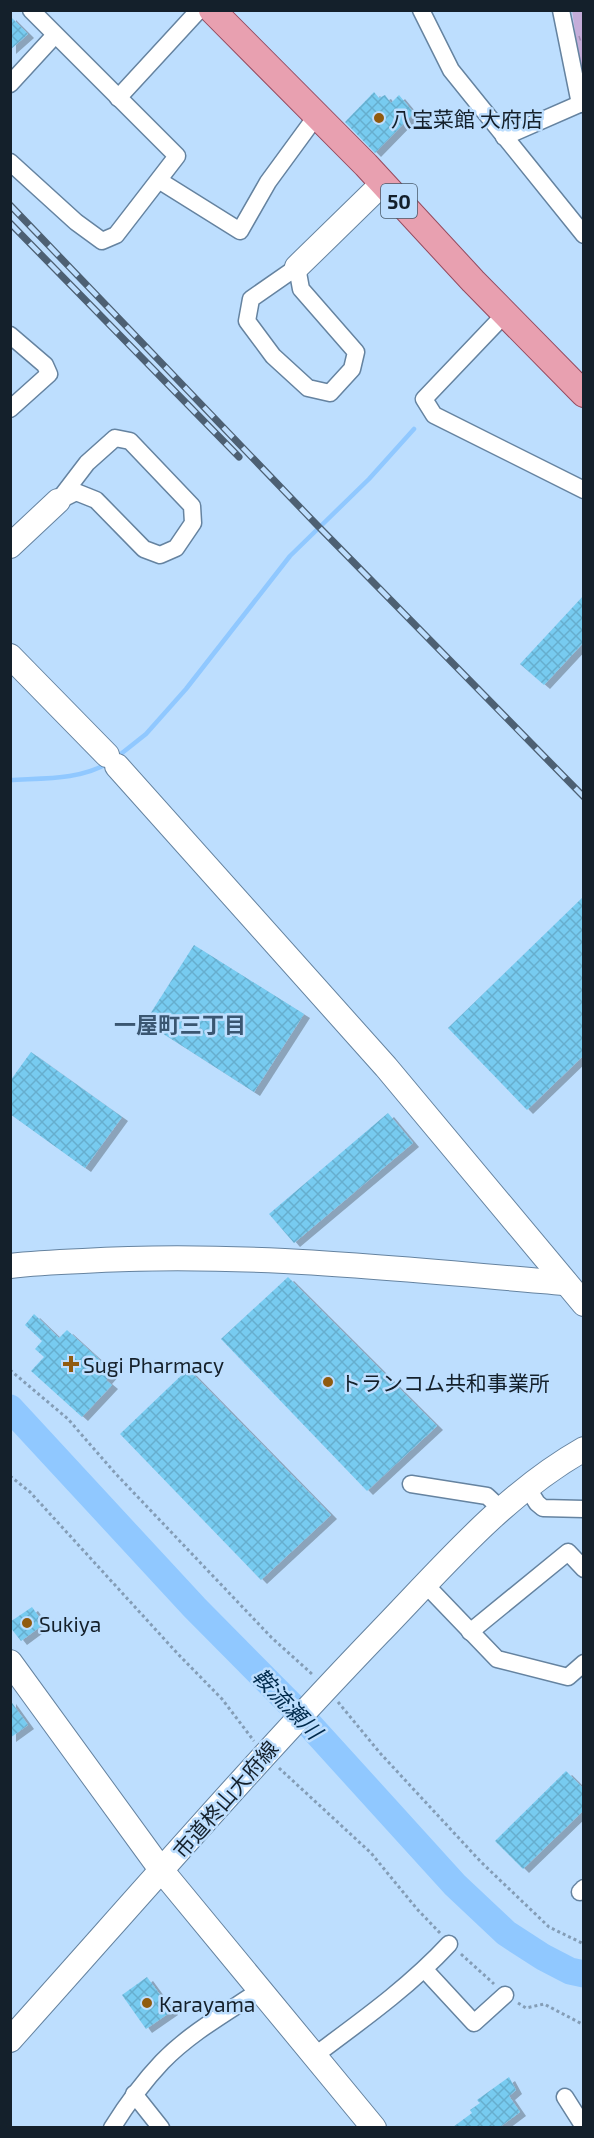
<svg xmlns="http://www.w3.org/2000/svg" width="594" height="2138" viewBox="0 0 594 2138" font-family="'Exo 2','Noto Sans JP',sans-serif">
<style>
.park{fill:url(#park-tufts)}
.lines{fill:none;stroke-linecap:round;stroke-linejoin:round}
.stream{stroke:#90c8ff;stroke-width:4.5}
.river{stroke:#90c8ff;stroke-width:27}
.building{fill:url(#building-cross-hatch);filter:url(#shadow)}
.street-casing{stroke:#6583a0;stroke-width:19}
.secondary-casing{stroke:#6583a0;stroke-width:26}
.primary-casing{stroke:#944a5f;stroke-width:28}
.path{stroke:#849db6;stroke-width:3;stroke-dasharray:3 3;stroke-linecap:butt}
.street{stroke:#fff;stroke-width:16}
.secondary{stroke:#fff;stroke-width:24}
.primary{stroke:#e8a0b0;stroke-width:26}
.rail-casing{stroke:#4d6073;stroke-width:7}
.rail{stroke:#bddefe;stroke-width:4.5;stroke-dasharray:14;stroke-linecap:butt}
.poi-dot{fill:#915b0f;stroke:#bddefe;stroke-width:2}
.labels{text-anchor:middle;dominant-baseline:central;stroke-width:5;stroke-linejoin:round;paint-order:stroke}
.shield{fill:#bddefe;stroke:#47596a;stroke-width:1.5}
.shield-label{font-size:20px;font-weight:bold;fill:#14202b}
.poi-label{font-size:21px;fill:#14202b;stroke:#bddefe;text-anchor:start}
.street-label{font-size:21px;fill:#14202b;stroke:#bddefe}
.neighbourhood-label{font-size:22px;font-weight:bold;fill:#3a5671;stroke:#bddefe}
.water-label{font-size:22px;font-style:italic;fill:#012b4d;stroke:#bddefe}
</style>
<defs>
<pattern id="park-tufts" width="24" height="20" patternUnits="userSpaceOnUse" patternTransform="scale(1.5)"><rect width="24" height="20" fill="#c4add9"/><path d="M3 7l-1-3M5 7V3M7 7l1-3M15 17l-1-3M17 17v-4M19 17l1-3" fill="none" stroke="#9e8cb0"/></pattern>
<pattern id="building-cross-hatch" width="8" height="8" patternUnits="userSpaceOnUse" patternTransform="scale(1.5)"><rect width="8" height="8" fill="#77cbf0"/><path d="M0 0l8 8M0 8l8-8" fill="none" stroke="#66aece"/></pattern>
<filter id="shadow"><feDropShadow dx="6" dy="4" stdDeviation="0" flood-color="#0004"/></filter>
</defs>
<rect width="100%" height="100%" fill="#bddefe"/>
<polygon class="park" points="572,11 583,11 583,88"/>
<g class="lines">
<g class="stream">
<polyline points="117,757 146,734 186,689 290,556 369,479 414,429"/>
<path d="M10 780C43 778 80 780 108 763"/>
</g>
<polyline class="river" points="10,1408 195,1608 297,1711 455,1885 506,1933 543,1957 570,1971 584,1974"/>
</g>
<g class="building">
<polygon points="10,16 28,34 10,50"/>
<polygon points="374,92 379,98 385,95 391,103 399,95 414,113 375,153 345,122"/>
<polygon points="584,595 584,642 544,685 520,664"/>
<polygon points="584,896 584,1055 527,1110 448,1028"/>
<polygon points="194,945 304,1014 254,1092 145,1022"/>
<polygon points="31,1052 122,1117 85,1168 10,1114 10,1081"/>
<polygon points="388,1113 413,1143 294,1243 269,1214"/>
<polygon points="288,1277 437,1426 367,1491 221,1339"/>
<polygon points="34,1314 59,1338 67,1330 113,1372 106,1380 112,1385 82,1417 31,1371 44,1357 35,1349 42,1341 25,1325"/>
<polygon points="188,1369 331,1515 261,1580 120,1434"/>
<polygon points="32,1607 44,1624 21,1641 10,1627 10,1622"/>
<polygon points="10,1700 28,1725 10,1738"/>
<polygon points="566,1771 584,1789 584,1810 523,1869 495,1841"/>
<polygon points="147,1977 172,2011 146,2029 122,1995"/>
<polygon points="509,2077 516,2090 509,2096 520,2112 500,2127 453,2127 472,2113 470,2110 480,2103 477,2100"/>
</g>
<g class="lines">
<defs>
<g id="street">
<polyline points="421,10 451,70 584,235"/>
<polyline points="561,10 580,104"/>
<polyline points="10,84 55,35"/>
<polyline points="118,98 199,10"/>
<polyline points="504,137 584,102"/>
<polyline points="10,162 76,222 102,241 116,235 177,156 31,10"/>
<polyline points="160,181 240,231 268,182 317,115"/>
<polygon points="297,267 301,289 356,352 352,369 330,393 308,388 273,356 247,321 251,299"/>
<polyline points="505,314 424,399 434,415 584,490"/>
<polyline points="10,335 45,365 49,374 10,409"/>
<polygon points="115,438 130,441 192,506 193,523 176,548 160,555 144,549 96,500 76,492 58,501 87,463"/>
<polyline points="411,1484 487,1496 501,1509"/>
<polyline points="527,1487 537,1503 543,1508 584,1509"/>
<polyline points="425,1584 497,1659 568,1677 584,1663"/>
<polyline points="470,1632 568,1552 584,1569"/>
<polyline points="580,1892 584,1888"/>
<polyline points="425,1970 474,2023 505,1995"/>
<path d="M314 2056C361 2021 409 1987 449 1944"/>
<polyline points="134,2094 161,2128"/>
<polyline points="565,2097 584,2127"/>
<path d="M112 2128C127 2104 143 2082 162 2062 190 2033 226 2013 259 1991"/>
</g>
<g id="secondary">
<polyline points="297,267 383,183"/>
<polyline points="10,546 58,501"/>
<polyline points="10,656 107,755"/>
<polyline points="117,766 386,1067 584,1304"/>
<path d="M10 1266C35 1263 59 1262 83 1261 244 1251 406 1270 566 1283"/>
<polyline points="10,1662 162,1871 374,2128"/>
<path d="M10 2040C132 1904 252 1765 379 1633 443 1567 503 1495 584 1449"/>
</g>
<polyline id="primary" points="212,10 366,165 473,281 584,394"/>
</defs>
<use href="#street" class="street-casing"/>
<use href="#secondary" class="secondary-casing"/>
<use href="#primary" class="primary-casing"/>
<g class="path">
<polyline points="583,10 584,12"/>
<polyline points="10,1370 68,1419 115,1473 271,1637 313,1675"/>
<polyline points="10,1476 30,1492 177,1653 222,1699 254,1741"/>
<polyline points="338,1702 380,1753 481,1862 549,1927 584,1944"/>
<polyline points="279,1768 371,1853 417,1909 440,1933"/>
<polyline points="461,1954 494,1984"/>
<polyline points="518,2003 526,2008 544,2004 584,2025"/>
</g>
<use href="#street" class="street"/>
<use href="#secondary" class="secondary"/>
<use href="#primary" class="primary"/>
<defs>
<g id="rail">
<polyline points="10,205 316,524 584,797"/>
<polyline points="10,223 239,457"/>
</g>
</defs>
<use href="#rail" class="rail-casing"/>
<use href="#rail" class="rail"/>
</g>
<g class="poi-dot">
<circle cx="379" cy="118" r="6"/>
<path d="M68 1355h6v6h6v6h-6v6h-6v-6h-6v-6h6z"/>
<circle cx="328" cy="1382" r="6"/>
<circle cx="27" cy="1623" r="6"/>
<circle cx="147" cy="2003" r="6"/>
</g>
<g class="labels">
<rect class="shield" x="381" y="184" width="36" height="34" rx="4.5"/>
<g class="shield-label">
<text x="399" y="201">50</text>
</g>
<g class="poi-label">
<text x="391" y="118">八宝菜館 大府店</text>
<text x="83" y="1364">Sugi Pharmacy</text>
<text x="340" y="1382">トランコム共和事業所</text>
<text x="39" y="1623">Sukiya</text>
<text x="159" y="2003">Karayama</text>
</g>
<g class="street-label">
<text transform="translate(225 1799) rotate(-49)">市道柊山大府線</text>
</g>
<g class="neighbourhood-label">
<text x="180" y="1024">一屋町三丁目</text>
</g>
<g class="water-label">
<text transform="translate(288 1703) rotate(46)">鞍流瀬川</text>
</g>
</g>
<rect width="594" height="2138" fill="none" stroke="#14202b" stroke-width="24"/>
</svg>
